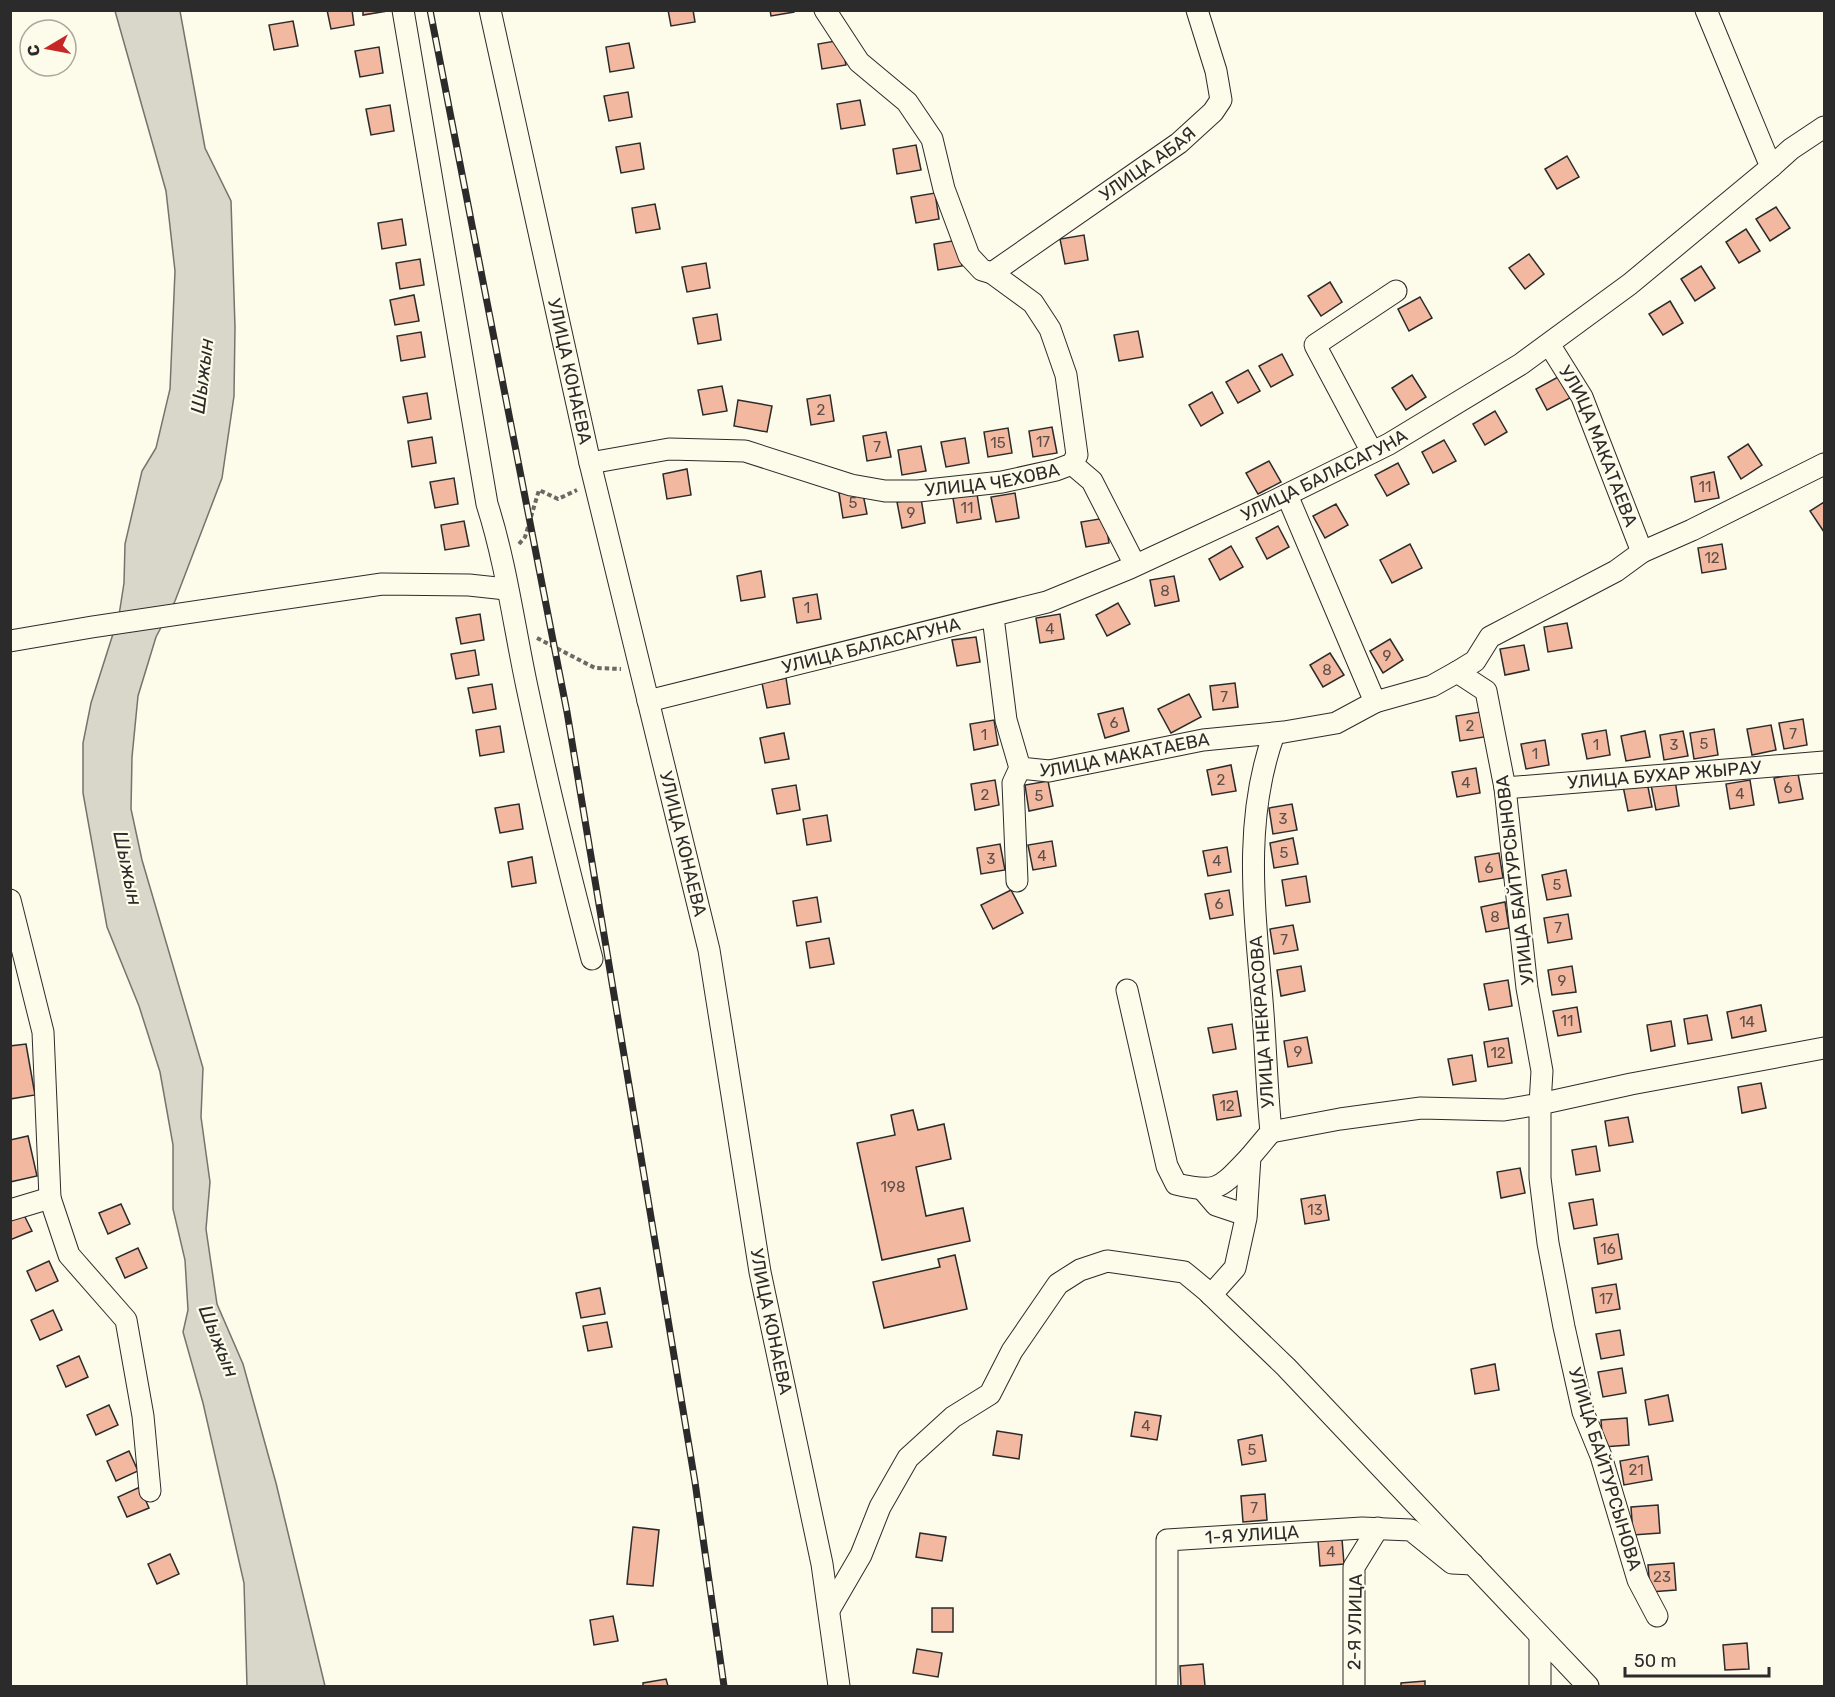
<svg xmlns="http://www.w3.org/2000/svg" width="1835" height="1697" viewBox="0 0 1835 1697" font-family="Rubik,sans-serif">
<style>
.water{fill:#d8d7c9;stroke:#74746e;stroke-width:1.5}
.building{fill:#f2b8a0;stroke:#2b2b2b;stroke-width:1.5}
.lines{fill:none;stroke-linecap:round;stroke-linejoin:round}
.minor-casing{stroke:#2b2b2b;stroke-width:23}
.path{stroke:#6a6964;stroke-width:4;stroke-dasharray:4.5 3;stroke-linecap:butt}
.minor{stroke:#fdfbea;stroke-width:21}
.rail-casing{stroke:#2b2b2b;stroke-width:7}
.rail{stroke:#fdfbea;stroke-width:4.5;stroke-dasharray:14;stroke-linecap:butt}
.labels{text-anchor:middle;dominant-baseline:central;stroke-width:4.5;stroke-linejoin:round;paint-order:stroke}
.number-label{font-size:15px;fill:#5d4e48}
.street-label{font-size:18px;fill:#2b2b2b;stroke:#fdfbea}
.water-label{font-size:20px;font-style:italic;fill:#2b2b2b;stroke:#fdfbea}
</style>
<rect width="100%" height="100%" fill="#fdfbea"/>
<polygon class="water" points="115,11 180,11 205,148 231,201 235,327 234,396 222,478 175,601 156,637 138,696 132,757 131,809 142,860 203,1068 201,1117 210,1182 206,1229 217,1304 243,1364 276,1483 325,1686 247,1686 244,1583 203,1403 183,1332 188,1310 185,1260 173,1209 173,1145 160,1072 139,1006 107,927 83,793 83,743 91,703 119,615 124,583 125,544 142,471 156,448 170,389 175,271 166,191"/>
<g class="building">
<polygon points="327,10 352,10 354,25 331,29"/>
<polygon points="363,10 387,10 387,11 363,15"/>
<polygon points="668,10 693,10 695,22 671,26"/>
<polygon points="770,10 794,10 794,12 771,16"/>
<polygon points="293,21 298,46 274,50 269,25"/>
<polygon points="841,40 846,65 822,69 818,44"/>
<polygon points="629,43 634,68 610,72 606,47"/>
<polygon points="379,47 383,73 360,77 355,51"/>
<polygon points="628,92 632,117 609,121 604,96"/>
<polygon points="860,100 865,125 841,129 837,104"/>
<polygon points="390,105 394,131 371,135 366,109"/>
<polygon points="640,143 644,169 621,173 616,147"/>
<polygon points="916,145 921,170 897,174 893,149"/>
<polygon points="1567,156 1579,177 1557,189 1545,169"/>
<polygon points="935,193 939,219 916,223 911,197"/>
<polygon points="655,204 660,229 636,233 632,208"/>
<polygon points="1776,207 1790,228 1770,241 1756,219"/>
<polygon points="402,219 406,245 382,249 378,223"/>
<polygon points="1746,229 1760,251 1739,263 1726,242"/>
<polygon points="1084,235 1088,260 1065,264 1060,239"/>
<polygon points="958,240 962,266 938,270 934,244"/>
<polygon points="1529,254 1544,274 1525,289 1509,268"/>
<polygon points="420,259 424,285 400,289 396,263"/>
<polygon points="706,263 710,288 687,292 682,267"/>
<polygon points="1701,266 1715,288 1695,301 1681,279"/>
<polygon points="1330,282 1342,302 1321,316 1308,296"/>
<polygon points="414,295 419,321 395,325 390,300"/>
<polygon points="1420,297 1432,318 1409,331 1398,309"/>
<polygon points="1670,301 1683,323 1663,335 1649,314"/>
<polygon points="717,314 721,340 698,344 693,318"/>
<polygon points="1138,331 1143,357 1119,361 1114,335"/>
<polygon points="421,332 425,357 401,361 397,336"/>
<polygon points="1282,354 1293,375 1271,387 1259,366"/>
<polygon points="1248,370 1260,391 1238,403 1226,382"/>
<polygon points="1412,375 1426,397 1406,410 1392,388"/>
<polygon points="1558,377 1570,398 1547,410 1536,389"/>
<polygon points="722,386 727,411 703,415 698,390"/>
<polygon points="1212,392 1223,413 1201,426 1189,405"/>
<polygon points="427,393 431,419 408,423 403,397"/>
<polygon points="830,395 834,421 811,425 807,399"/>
<polygon points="738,400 772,406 767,432 734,426"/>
<polygon points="1495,411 1507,432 1485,445 1473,424"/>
<polygon points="1052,427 1057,453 1033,457 1029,431"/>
<polygon points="1008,428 1012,453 988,457 984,432"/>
<polygon points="886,432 891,457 867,461 863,436"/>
<polygon points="432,437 436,463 412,467 408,441"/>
<polygon points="965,438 969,463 946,467 941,442"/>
<polygon points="1444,440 1456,461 1433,473 1422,452"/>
<polygon points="1748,444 1762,465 1741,479 1728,457"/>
<polygon points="921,446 926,471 902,475 898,450"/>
<polygon points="1269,461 1281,482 1258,494 1246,473"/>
<polygon points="1398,463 1409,484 1387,496 1375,475"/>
<polygon points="687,469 691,495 667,499 663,474"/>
<polygon points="1714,472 1719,498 1695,502 1691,477"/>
<polygon points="454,478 458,504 435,508 430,482"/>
<polygon points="862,489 867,514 843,518 839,493"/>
<polygon points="1015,493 1019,518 996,522 991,497"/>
<polygon points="977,494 981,519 957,523 953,498"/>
<polygon points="921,498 925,523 902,528 897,502"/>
<polygon points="1824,502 1824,532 1810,511"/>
<polygon points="1336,504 1348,525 1325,538 1313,516"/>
<polygon points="1105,518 1109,543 1086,547 1081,522"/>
<polygon points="464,521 469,546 445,550 441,525"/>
<polygon points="1278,526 1289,547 1267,559 1256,538"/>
<polygon points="1410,544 1422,568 1392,583 1380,560"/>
<polygon points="1722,544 1726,569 1702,573 1698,548"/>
<polygon points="1231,546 1243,567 1220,580 1209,559"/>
<polygon points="761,571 765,597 741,601 737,576"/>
<polygon points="1174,576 1179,601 1155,606 1150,580"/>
<polygon points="817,594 821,619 797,623 793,598"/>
<polygon points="1118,603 1130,624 1107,636 1096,615"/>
<polygon points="480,614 484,640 461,644 456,618"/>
<polygon points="1060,614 1064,639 1040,643 1036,618"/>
<polygon points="1567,623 1572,648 1548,652 1544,627"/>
<polygon points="976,637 980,662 957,666 952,640"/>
<polygon points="1390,639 1403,660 1383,673 1370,651"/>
<polygon points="1524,645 1529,670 1505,675 1500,649"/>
<polygon points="475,650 479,675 456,679 451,654"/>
<polygon points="1330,653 1344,675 1323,687 1310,665"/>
<polygon points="786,678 790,704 767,708 762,683"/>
<polygon points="1235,683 1238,707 1213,710 1210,686"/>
<polygon points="492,684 496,709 473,713 468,688"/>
<polygon points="1189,694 1201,717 1171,733 1158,709"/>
<polygon points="1123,708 1129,731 1105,738 1098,714"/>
<polygon points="1480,712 1484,737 1460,741 1456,716"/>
<polygon points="1803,719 1807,745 1784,749 1779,723"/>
<polygon points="994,720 998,745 974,750 970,724"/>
<polygon points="1771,725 1776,750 1752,755 1747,729"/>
<polygon points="500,726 504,752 480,756 476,730"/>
<polygon points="1714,729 1718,755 1694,759 1690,733"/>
<polygon points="1606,730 1610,755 1587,759 1582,734"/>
<polygon points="1645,731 1650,757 1626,761 1621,736"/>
<polygon points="1683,731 1688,756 1664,760 1660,735"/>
<polygon points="784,733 789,759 765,763 760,738"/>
<polygon points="1545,740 1549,765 1526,769 1521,744"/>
<polygon points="1231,765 1236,791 1212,795 1207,770"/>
<polygon points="1476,768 1480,793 1457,797 1452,772"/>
<polygon points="1798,774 1803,799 1779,803 1774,778"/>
<polygon points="995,780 999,805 975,810 971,784"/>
<polygon points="1675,780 1679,806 1656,810 1651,785"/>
<polygon points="1750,780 1754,805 1730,809 1726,784"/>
<polygon points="1048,781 1053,806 1029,811 1025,785"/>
<polygon points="1647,782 1652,807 1628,811 1623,786"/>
<polygon points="796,785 800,810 777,814 772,789"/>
<polygon points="519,804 523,829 500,833 495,808"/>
<polygon points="1292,804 1297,830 1273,834 1269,808"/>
<polygon points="827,815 831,841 807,845 803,819"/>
<polygon points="1293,838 1298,864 1274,868 1270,843"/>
<polygon points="1052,841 1056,866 1033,870 1028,845"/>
<polygon points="1000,844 1005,870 981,874 977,848"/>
<polygon points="1227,847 1231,872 1208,876 1203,851"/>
<polygon points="1499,853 1503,878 1479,882 1475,857"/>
<polygon points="532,857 536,883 512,887 508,862"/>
<polygon points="1566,870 1571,896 1547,900 1542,875"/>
<polygon points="1306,876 1310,902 1286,906 1282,880"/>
<polygon points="1011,890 1023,913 993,929 981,905"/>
<polygon points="1229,890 1233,915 1210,919 1205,894"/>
<polygon points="817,897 821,922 797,926 793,901"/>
<polygon points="1505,902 1509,928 1486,932 1481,907"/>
<polygon points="1568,914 1572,939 1548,943 1544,918"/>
<polygon points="1293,925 1298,950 1274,954 1270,929"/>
<polygon points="829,938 834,964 810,968 806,942"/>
<polygon points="1301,966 1305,991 1281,996 1277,970"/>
<polygon points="1572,966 1576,992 1552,995 1548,970"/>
<polygon points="1508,980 1512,1006 1489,1010 1484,984"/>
<polygon points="1761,1005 1766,1031 1732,1038 1727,1012"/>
<polygon points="1577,1007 1581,1032 1558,1036 1553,1011"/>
<polygon points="1707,1015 1712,1040 1688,1044 1684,1019"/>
<polygon points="1671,1021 1675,1046 1651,1051 1647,1025"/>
<polygon points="1232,1024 1236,1049 1213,1053 1208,1028"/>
<polygon points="1307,1037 1312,1063 1288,1067 1284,1041"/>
<polygon points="1508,1038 1512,1063 1488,1067 1484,1042"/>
<polygon points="26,1044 35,1095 10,1099 10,1046"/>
<polygon points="1472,1055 1476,1081 1453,1085 1448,1059"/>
<polygon points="1761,1083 1766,1108 1742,1113 1738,1087"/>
<polygon points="1237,1091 1241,1116 1217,1120 1213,1095"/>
<polygon points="913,1110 918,1130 944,1124 951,1159 916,1167 926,1216 963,1208 970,1241 882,1260 857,1143 895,1135 891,1115"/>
<polygon points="1628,1117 1633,1142 1609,1146 1605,1121"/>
<polygon points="28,1136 37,1176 10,1182 10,1140"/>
<polygon points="1596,1146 1600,1171 1576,1175 1572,1150"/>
<polygon points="1520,1168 1525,1193 1501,1198 1497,1172"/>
<polygon points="1325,1195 1329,1220 1305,1224 1301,1199"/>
<polygon points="1593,1199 1597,1225 1574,1229 1569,1203"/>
<polygon points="121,1204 130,1224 108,1234 99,1213"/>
<polygon points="22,1211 32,1231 10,1240 10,1216"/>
<polygon points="1618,1234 1622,1259 1598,1264 1594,1238"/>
<polygon points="138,1248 147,1268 125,1278 116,1258"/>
<polygon points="955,1255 967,1309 884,1328 873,1282 940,1267 938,1259"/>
<polygon points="49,1261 58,1281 36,1291 27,1271"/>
<polygon points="1616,1284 1620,1309 1596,1313 1592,1288"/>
<polygon points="600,1288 605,1314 581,1318 576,1293"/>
<polygon points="53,1310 62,1330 40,1340 31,1320"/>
<polygon points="607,1322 612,1347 588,1351 583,1326"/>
<polygon points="1620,1330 1624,1355 1601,1359 1596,1334"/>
<polygon points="79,1356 88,1377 66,1387 57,1366"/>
<polygon points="1495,1364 1499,1390 1475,1394 1471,1369"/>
<polygon points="1622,1368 1626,1393 1603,1397 1598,1372"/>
<polygon points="1668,1395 1673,1421 1649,1425 1645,1400"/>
<polygon points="109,1405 118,1425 96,1435 87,1415"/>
<polygon points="1135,1412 1161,1416 1157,1440 1131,1436"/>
<polygon points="1627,1418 1629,1445 1603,1447 1601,1420"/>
<polygon points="997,1431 1022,1435 1019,1459 993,1455"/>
<polygon points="1262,1435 1266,1461 1242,1465 1238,1440"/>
<polygon points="129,1451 138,1471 116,1481 107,1461"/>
<polygon points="1648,1456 1652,1480 1624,1485 1620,1461"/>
<polygon points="140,1487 149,1508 127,1517 118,1497"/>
<polygon points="1265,1494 1267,1520 1243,1522 1241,1496"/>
<polygon points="1658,1505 1660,1533 1633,1535 1631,1507"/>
<polygon points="633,1527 659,1530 653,1586 627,1584"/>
<polygon points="920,1533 946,1537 942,1561 916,1557"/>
<polygon points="1342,1539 1344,1564 1320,1566 1318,1541"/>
<polygon points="170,1554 179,1574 157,1584 148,1564"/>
<polygon points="1674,1563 1676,1590 1650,1592 1648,1565"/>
<rect x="932" y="1608" width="21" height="24"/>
<polygon points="613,1616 618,1641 594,1645 590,1620"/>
<polygon points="1747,1643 1749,1669 1725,1670 1723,1645"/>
<polygon points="917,1649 942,1653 938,1677 913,1673"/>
<polygon points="1203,1664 1205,1686 1181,1686 1180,1666"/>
<polygon points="666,1679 668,1686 643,1686 643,1683"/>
<polygon points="1425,1681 1425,1686 1401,1686 1401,1683"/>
</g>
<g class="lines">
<defs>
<g id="minor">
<path d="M403 10 487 504C506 563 514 626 527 687 546 778 568 868 592 959"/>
<path id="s1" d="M490 10 590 463 709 950 760 1272 822 1564 839 1686"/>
<polyline points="1771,167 1791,149 1824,127"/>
<path id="s2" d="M992 273 1179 143 1213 112 1221 100 1216 71 1197 10"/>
<path id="s3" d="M1549 344 1582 397 1642 552 1692 530 1824 464"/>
<polyline points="1372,452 1315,345 1396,291"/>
<path id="s4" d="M590 463 669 449 745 451 851 485 885 491H918L1002 482 1056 470 1072 464 1077 455 1066 375 1050 329 1033 303 992 273 982 270 969 256 944 189 932 139 907 102 859 62 825 10"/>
<polyline points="1072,464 1092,481 1135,565"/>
<polyline points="1287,495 1375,702 1432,686 1457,672 1475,661 1490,637 1616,571 1642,552"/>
<path id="s5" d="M993 617 1006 720 1020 768 1049 771 1203 740 1284 732 1336 723 1375 702"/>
<polyline points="10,641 92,627 382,584 469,585 506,589"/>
<path id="s6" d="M648 701 1047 602 1130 568 1270 503 1389 444 1521 364 1630 284 1771 167 1706 10"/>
<path id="s7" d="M1505 788 1824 762"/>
<polyline points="1017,881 1013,783 1020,768"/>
<polyline points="10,900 43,1032 50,1198 69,1255 126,1320 143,1416 150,1491"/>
<path d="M1127 990 1167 1166 1176 1184C1219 1194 1220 1188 1250 1157"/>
<polyline points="1271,1132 1340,1119 1421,1108 1504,1110 1540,1104 1542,1071 1527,988 1505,788 1486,691 1457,672"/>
<polyline points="1204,1191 1216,1205 1246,1215"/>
<polyline points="10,1210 50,1198"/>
<path d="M1211 1295 1235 1268 1246 1218 1250 1157 1271 1132C1267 1092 1266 1053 1263 1013 1256 919 1241 825 1274 734"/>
<polyline points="829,1610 861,1555 880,1507 908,1458 953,1417 990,1394 1012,1351 1058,1284 1080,1270 1107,1261 1184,1272 1207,1291 1286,1367 1588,1686"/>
<polyline points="1657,1616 1638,1580 1601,1456 1583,1412 1564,1327 1548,1243 1540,1178 1540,1104 1631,1084 1824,1048"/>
<path id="s8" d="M1167 1686V1540L1362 1528 1411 1530 1452 1563 1473 1564"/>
<polyline points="1354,1686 1354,1567 1378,1528"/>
<polyline points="1540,1686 1540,1636"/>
</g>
</defs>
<use href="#minor" class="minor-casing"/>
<g class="path">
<polyline points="519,544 525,537 539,490 558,499 577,490"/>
<polyline points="537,638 595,668 621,669"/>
</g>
<use href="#minor" class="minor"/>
<defs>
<polyline id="rail" points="430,10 567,712 695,1482 724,1686"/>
</defs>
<use href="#rail" class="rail-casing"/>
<use href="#rail" class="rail"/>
</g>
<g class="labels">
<g class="number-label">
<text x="821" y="410">2</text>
<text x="1043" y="442">17</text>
<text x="998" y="443">15</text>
<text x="877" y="447">7</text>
<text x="1705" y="487">11</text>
<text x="853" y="503">5</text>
<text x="967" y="508">11</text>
<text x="911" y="513">9</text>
<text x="1712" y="558">12</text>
<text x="1165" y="591">8</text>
<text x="807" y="608">1</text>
<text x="1050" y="629">4</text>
<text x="1387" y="656">9</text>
<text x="1327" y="670">8</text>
<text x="1224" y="697">7</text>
<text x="1114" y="723">6</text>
<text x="1470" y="726">2</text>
<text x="1793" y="734">7</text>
<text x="984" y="735">1</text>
<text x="1704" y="744">5</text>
<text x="1596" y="745">1</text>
<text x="1674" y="745">3</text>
<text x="1535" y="754">1</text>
<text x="1221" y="780">2</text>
<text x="1466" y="783">4</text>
<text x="1788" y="788">6</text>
<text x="1740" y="794">4</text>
<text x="985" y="795">2</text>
<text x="1039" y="796">5</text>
<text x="1283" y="819">3</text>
<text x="1284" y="853">5</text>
<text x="1042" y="856">4</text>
<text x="991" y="859">3</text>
<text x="1217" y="861">4</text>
<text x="1489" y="868">6</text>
<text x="1557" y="885">5</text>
<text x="1219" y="904">6</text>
<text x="1495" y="917">8</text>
<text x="1558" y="928">7</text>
<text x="1284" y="940">7</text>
<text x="1562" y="981">9</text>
<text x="1567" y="1021">11</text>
<text x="1747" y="1022">14</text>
<text x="1298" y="1052">9</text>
<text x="1498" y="1053">12</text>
<text x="1227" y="1106">12</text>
<text x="893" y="1187">198</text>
<text x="1315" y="1210">13</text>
<text x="1608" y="1249">16</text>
<text x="1606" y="1299">17</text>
<text x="1146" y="1426">4</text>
<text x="1252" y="1450">5</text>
<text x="1636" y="1470">21</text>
<text x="1254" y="1508">7</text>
<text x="1331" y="1552">4</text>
<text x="1662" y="1577">23</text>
</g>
<g class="street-label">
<text stroke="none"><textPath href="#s2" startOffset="190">УЛИЦА АБАЯ</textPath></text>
<text stroke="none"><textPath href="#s1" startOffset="370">УЛИЦА КОНАЕВА</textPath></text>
<text stroke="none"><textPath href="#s3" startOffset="114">УЛИЦА МАКАТАЕВА</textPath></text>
<text stroke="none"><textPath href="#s6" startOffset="716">УЛИЦА БАЛАСАГУНА</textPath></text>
<text stroke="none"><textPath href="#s4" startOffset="410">УЛИЦА ЧЕХОВА</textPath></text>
<text stroke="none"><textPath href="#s6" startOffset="230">УЛИЦА БАЛАСАГУНА</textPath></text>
<text stroke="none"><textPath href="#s5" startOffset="260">УЛИЦА МАКАТАЕВА</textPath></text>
<text stroke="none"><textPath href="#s7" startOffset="160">УЛИЦА БУХАР ЖЫРАУ</textPath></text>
<text stroke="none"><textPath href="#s1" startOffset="856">УЛИЦА КОНАЕВА</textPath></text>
<text transform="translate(1515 880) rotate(-97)">УЛИЦА БАЙТУРСЫНОВА</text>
<text transform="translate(1262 1022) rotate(-94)">УЛИЦА НЕКРАСОВА</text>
<text stroke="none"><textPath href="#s1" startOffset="1342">УЛИЦА КОНАЕВА</textPath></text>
<text transform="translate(1605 1469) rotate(73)">УЛИЦА БАЙТУРСЫНОВА</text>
<text stroke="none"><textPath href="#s8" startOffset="231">1-Я УЛИЦА</textPath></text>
<text transform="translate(1355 1622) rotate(-89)">2-Я УЛИЦА</text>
</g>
<g class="water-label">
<text transform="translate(202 376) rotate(-83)">Шыжын</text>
<text transform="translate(128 868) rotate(78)">Шыжын</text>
<text transform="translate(219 1341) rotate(68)">Шыжын</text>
</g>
</g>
<rect width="1835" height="1697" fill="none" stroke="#2b2b2b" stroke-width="24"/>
<g transform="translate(48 48) rotate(260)"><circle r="28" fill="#fdfbea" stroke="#a9a89e" stroke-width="1.5"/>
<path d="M0-4.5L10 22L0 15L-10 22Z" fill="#c62828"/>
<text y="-9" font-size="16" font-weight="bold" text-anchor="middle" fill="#2b2b2b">С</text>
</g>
<path d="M1625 1667v9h144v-9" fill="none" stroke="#2b2b2b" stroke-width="3"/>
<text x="1634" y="1667" font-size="18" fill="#2b2b2b" stroke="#fdfbea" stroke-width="4.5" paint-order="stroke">50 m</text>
</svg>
